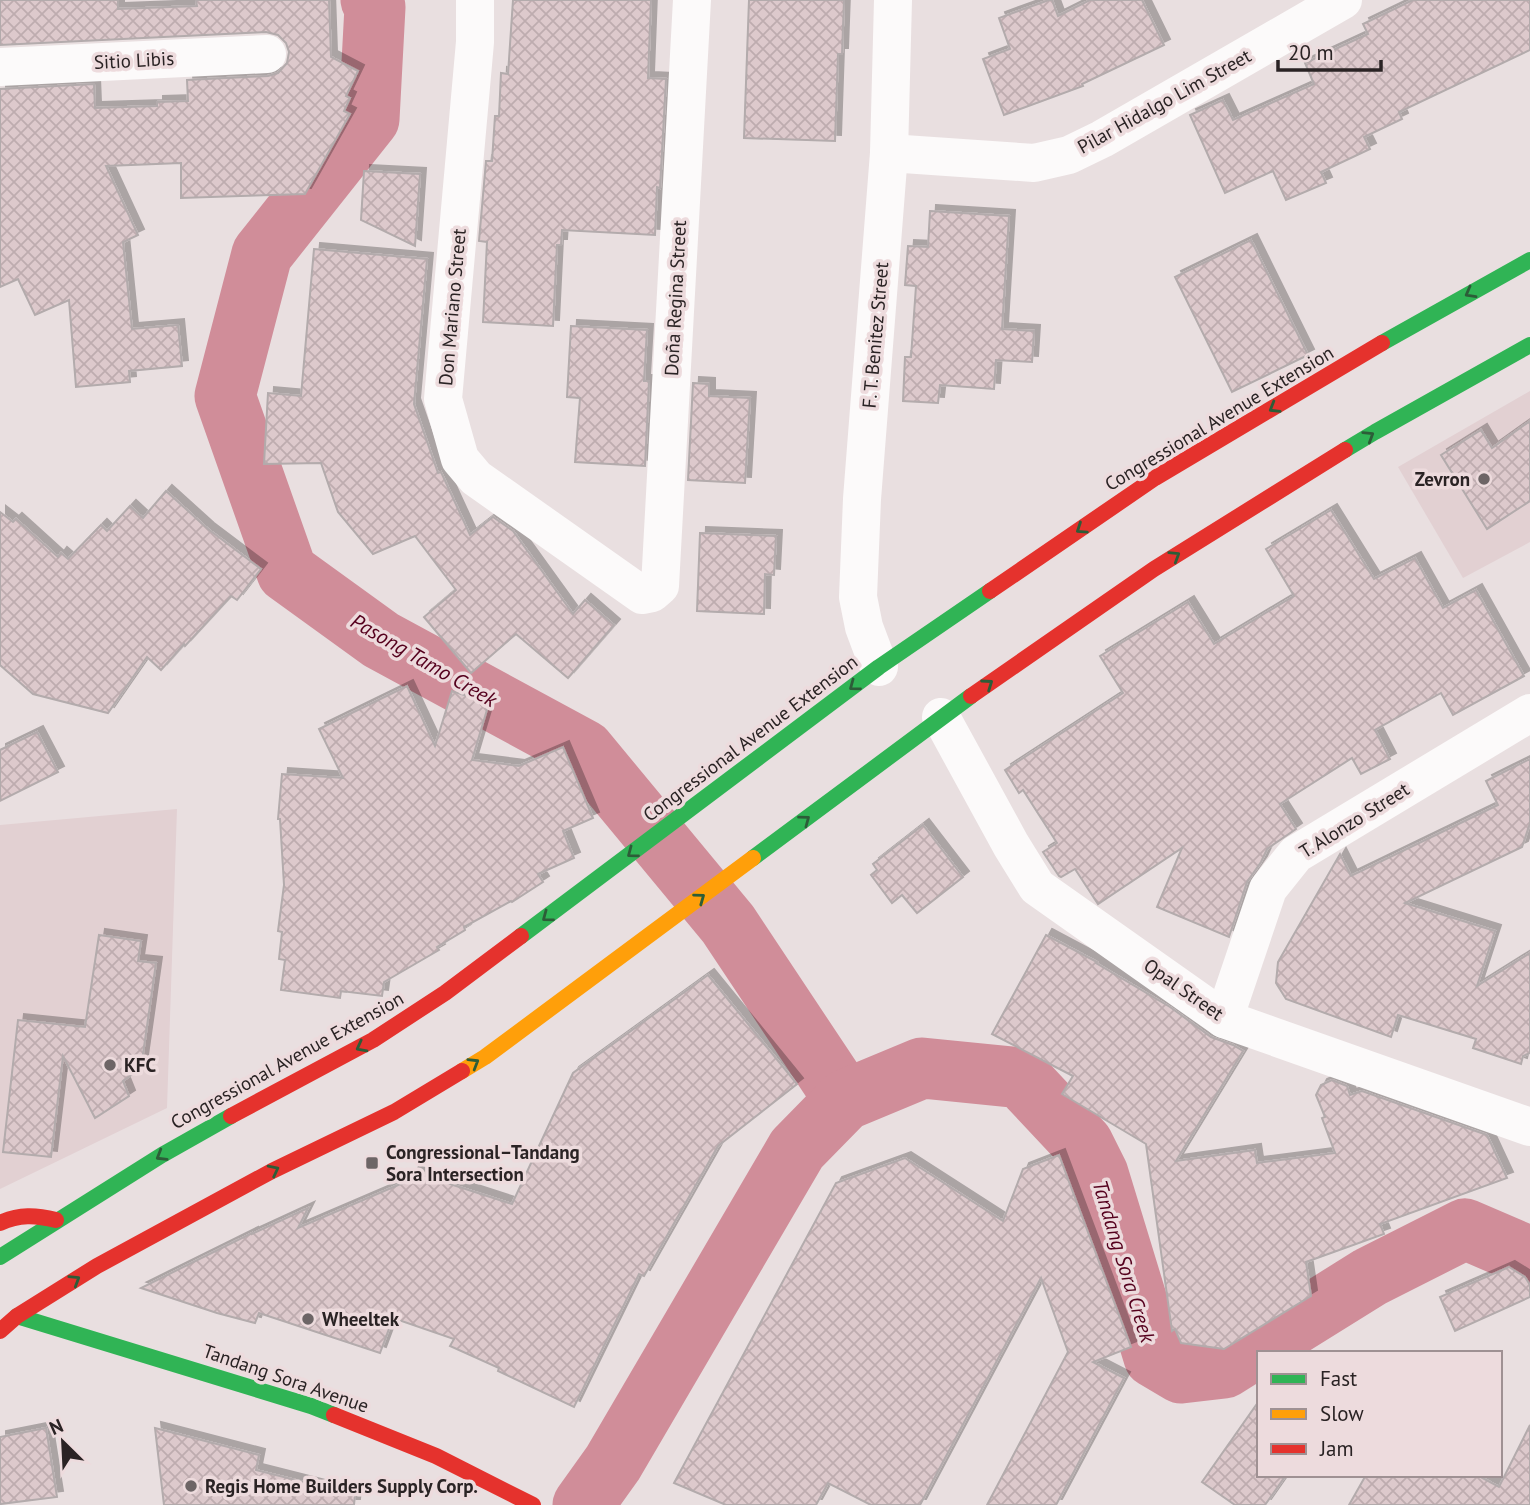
<svg xmlns="http://www.w3.org/2000/svg" width="1530" height="1505" viewBox="0 0 1530 1505" font-family="'PT Sans',sans-serif">
<style>
.built{fill:#e2d0d2}
.lines{fill:none;stroke-linecap:round;stroke-linejoin:round}
.river{stroke:#d08d99;stroke-width:61}
.building{fill:url(#building-cross-hatch);stroke:#b3abac;stroke-width:2;filter:url(#shadow)}
.street{stroke:#fcfafa;stroke-width:38}
.fast{stroke:#30b455;stroke-width:16}
.slow{stroke:#ff9f0a;stroke-width:16}
.jam{stroke:#e5322d;stroke-width:16}
.oneway{stroke:#2c5d38}
.poi-dot{fill:#6d6566;stroke:#eddbdd;stroke-width:2.5}
.labels{text-anchor:middle;dominant-baseline:central;stroke-width:7;stroke-linejoin:round;paint-order:stroke}
.street-label{font-size:19px;fill:#2a2324;stroke:#eddbdd}
.poi-label{font-size:19px;font-weight:bold;fill:#2a2324;stroke:#eddbdd;text-anchor:start}
.water-label{font-size:21px;font-style:italic;fill:#55001d;stroke:#eddbdd}
</style>
<defs>
<pattern id="building-cross-hatch" width="8" height="8" patternUnits="userSpaceOnUse" patternTransform="scale(1.75)"><rect width="8" height="8" fill="#ddc9cc"/><path d="M0 0l8 8M0 8l8-8" fill="none" stroke="#beacaf"/></pattern>
<filter id="shadow"><feDropShadow dx="6" dy="-6" stdDeviation="0" flood-color="#0004"/></filter>
</defs>
<rect width="100%" height="100%" fill="#e9dfe0"/>
<g class="built">
<polygon points="1530,391 1530,542 1463,578 1398,467"/>
<polygon points="177,809 167,1108 0,1189 0,825"/>
</g>
<g class="lines">
<g class="river">
<polyline points="371,0 375,7 369,119 262,254 225,396 287,572 381,640 584,750 728,924 845,1100"/>
<polyline points="583,1505 613,1463 797,1149 845,1100 922,1068 1021,1078 1083,1144 1098,1174 1154,1357 1181,1373 1224,1368 1370,1277 1465,1229 1530,1257"/>
</g>
</g>
<g class="building">
<polygon points="0,0 118,0 118,9 197,6 196,0 329,0 331,57 358,71 346,96 350,98 344,111 350,114 305,194 181,198 181,163 106,166 138,235 123,242 132,329 178,325 182,366 129,371 130,382 76,387 69,300 35,315 18,279 0,287 0,89 94,84 95,108 157,106 157,102 188,101 187,80 268,76 278,73 287,63 289,52 286,43 278,35 266,32 0,45"/>
<polygon points="513,0 651,0 648,78 666,79 660,188 657,187 655,235 562,230 561,245 557,245 553,326 483,322 487,242 479,241 486,161 492,161 495,116 499,116 501,73 508,74"/>
<polygon points="749,0 844,0 842,54 838,54 835,141 744,138"/>
<polygon points="1049,0 1052,0 1058,16 1090,0 1142,0 1164,45 1082,84 1083,86 1004,115 983,59 1010,49 999,18"/>
<polygon points="1413,0 1530,0 1530,50 1399,112 1402,119 1364,137 1370,149 1321,172 1326,183 1286,200 1273,171 1225,193 1190,115 1223,100 1233,120 1314,84 1305,63 1368,34 1363,24"/>
<polygon points="364,171 420,174 415,246 361,220"/>
<polygon points="930,211 1009,216 1002,329 1034,331 1032,362 996,360 994,389 940,385 938,403 903,401 905,357 911,357 916,286 905,285 908,246 928,247"/>
<polygon points="1251,240 1308,355 1232,392 1175,277"/>
<polygon points="314,249 427,259 414,404 438,473 441,472 470,535 493,517 513,531 573,614 585,600 614,625 568,678 516,634 471,673 424,617 456,590 415,536 373,554 338,512 321,463 264,464 268,393 301,396"/>
<polygon points="571,326 647,330 644,381 649,381 645,466 575,462 580,398 567,397"/>
<polygon points="693,383 709,384 709,396 750,398 745,483 688,480"/>
<polygon points="1530,421 1530,501 1487,529 1441,455 1481,430 1492,448"/>
<polygon points="166,491 208,529 261,569 237,600 231,596 185,646 184,644 161,670 147,657 108,713 33,694 0,665 0,512 13,522 16,519 58,557 61,553 68,559 101,525 107,531 130,506 143,518"/>
<polygon points="1331,510 1374,579 1415,558 1443,608 1476,590 1524,676 1453,715 1441,693 1375,730 1390,759 1361,774 1352,758 1280,804 1296,829 1267,849 1261,862 1247,882 1229,937 1157,907 1182,848 1098,904 1075,869 1061,877 1059,876 1043,852 1057,843 1023,790 1019,793 1005,770 1123,693 1100,656 1188,602 1214,644 1294,596 1266,549"/>
<polygon points="700,533 776,536 774,575 765,574 764,614 697,611"/>
<polygon points="407,686 435,746 452,691 489,703 472,760 519,766 563,747 593,818 563,831 574,858 538,874 543,882 512,902 511,901 464,927 465,930 437,947 439,950 384,982 382,996 341,991 340,998 281,990 285,960 279,959 282,932 278,931 284,885 280,819 278,819 282,774 343,778 319,729"/>
<polygon points="37,732 58,772 0,801 0,750"/>
<polygon points="1530,759 1530,823 1522,847 1405,903 1495,931 1477,986 1530,953 1530,1053 1523,1056 1521,1064 1473,1048 1476,1039 1398,1015 1391,1037 1286,999 1276,983 1278,962 1340,854 1351,876 1498,805 1486,781"/>
<polygon points="923,825 963,877 917,913 902,895 892,903 871,875 877,870 873,864"/>
<polygon points="99,935 141,941 138,961 156,963 141,1068 123,1081 129,1096 95,1118 63,1056 51,1157 3,1152 18,1020 85,1027"/>
<polygon points="1046,935 1097,962 1096,963 1170,1007 1211,1037 1233,1045 1243,1051 1176,1161 1255,1150 1257,1163 1335,1153 1322,1118 1325,1117 1316,1095 1321,1085 1332,1080 1347,1086 1350,1095 1362,1091 1487,1135 1507,1178 1380,1224 1384,1234 1306,1262 1311,1296 1224,1349 1181,1343 1175,1329 1172,1331 1146,1144 1062,1094 1073,1076 992,1034"/>
<polygon points="708,975 797,1084 718,1146 644,1276 639,1274 574,1407 498,1371 499,1368 450,1346 454,1339 393,1318 380,1353 259,1313 255,1323 217,1313 141,1288 252,1233 252,1234 308,1208 298,1228 410,1180 413,1172 512,1204 573,1073"/>
<polygon points="1059,1155 1131,1347 1093,1362 1124,1378 1056,1505 987,1505 1068,1352 1041,1278 920,1505 871,1505 828,1483 816,1505 726,1505 674,1483 836,1183 905,1158 1003,1221 1023,1169"/>
<polygon points="1509,1267 1525,1277 1530,1285 1530,1297 1455,1331 1440,1297"/>
<polygon points="1259,1401 1259,1475 1286,1475 1265,1505 1235,1505 1202,1482"/>
<polygon points="1530,1425 1530,1505 1349,1505 1366,1475 1477,1475 1499,1487"/>
<polygon points="46,1428 57,1497 0,1504 0,1437"/>
<polygon points="155,1428 259,1455 256,1470 355,1495 354,1505 164,1505"/>
</g>
<g class="lines">
<g class="street">
<polyline points="475,0 475,42 443,399 460,459 476,478 642,595 652,593 660,586 692,0"/>
<polyline points="0,67 267,54"/>
<polyline points="889,153 1034,163 1069,155 1102,139 1343,0"/>
<polyline points="879,667 864,627 858,597 862,499 889,153 893,0"/>
<polyline points="941,717 1011,845 1037,887 1224,1019 1530,1127"/>
<polyline points="1224,1019 1268,889 1296,854 1530,713"/>
</g>
<g class="fast">
<polyline points="1382,343 1530,260"/>
<polyline points="1345,450 1375,432 1530,345"/>
<polyline points="753,858 971,696"/>
<polyline points="521,936 879,667 990,591"/>
<polyline points="0,1257 162,1155 231,1116"/>
<polyline points="17,1316 311,1406 334,1415"/>
</g>
<polyline class="slow" points="462,1071 485,1057 753,858"/>
<g class="jam">
<polyline points="990,591 1155,478 1382,343"/>
<polyline points="971,696 1154,569 1345,450"/>
<polyline points="231,1116 373,1040 445,993 521,936"/>
<path d="M0 1223C19 1214 36 1215 56 1220"/>
<polyline points="0,1331 17,1316 97,1266 272,1171 394,1112 462,1071"/>
<polyline points="334,1415 436,1456 533,1505"/>
</g>
</g>
<defs><path id="oneway-chevron" d="M-2-3.5L2.5 0L-2 3.5" fill="none" stroke-width="1.6" stroke-linecap="round" stroke-linejoin="round" transform="scale(1.75)"/></defs>
<g class="oneway">
<use href="#oneway-chevron" transform="translate(1470 293) rotate(151)"/>
<use href="#oneway-chevron" transform="translate(1274 408) rotate(149)"/>
<use href="#oneway-chevron" transform="translate(1369 436) rotate(-32)"/>
<use href="#oneway-chevron" transform="translate(1081 529) rotate(146)"/>
<use href="#oneway-chevron" transform="translate(1175 556) rotate(-32)"/>
<use href="#oneway-chevron" transform="translate(988 684) rotate(-35)"/>
<use href="#oneway-chevron" transform="translate(854 686) rotate(143)"/>
<use href="#oneway-chevron" transform="translate(805 820) rotate(-37)"/>
<use href="#oneway-chevron" transform="translate(632 853) rotate(143)"/>
<use href="#oneway-chevron" transform="translate(700 898) rotate(-36)"/>
<use href="#oneway-chevron" transform="translate(547 917) rotate(143)"/>
<use href="#oneway-chevron" transform="translate(361 1047) rotate(152)"/>
<use href="#oneway-chevron" transform="translate(474 1063) rotate(-31)"/>
<use href="#oneway-chevron" transform="translate(161 1156) rotate(149)"/>
<use href="#oneway-chevron" transform="translate(274 1170) rotate(-27)"/>
<use href="#oneway-chevron" transform="translate(75 1280) rotate(-32)"/>
</g>
<g class="poi-dot">
<circle cx="1484" cy="479" r="7"/>
<circle cx="110" cy="1065" r="7"/>
<rect x="365" y="1156" width="14" height="14" rx="3.5"/>
<circle cx="308" cy="1319" r="7"/>
<circle cx="191" cy="1486" r="7"/>
</g>
<g class="labels">
<g class="street-label">
<text transform="translate(134 60) rotate(-3)">Sitio Libis</text>
<text transform="translate(1164 101) rotate(-29)">Pilar Hidalgo Lim Street</text>
<text transform="translate(675 298) rotate(-87)">Doña Regina Street</text>
<text transform="translate(452 307) rotate(-85)">Don Mariano Street</text>
<text transform="translate(875 335) rotate(-85)">F. T. Benitez Street</text>
<text transform="translate(1219 418) rotate(-31)">Congressional Avenue Extension</text>
<text transform="translate(750 738) rotate(-37)">Congressional Avenue Extension</text>
<text transform="translate(1354 820) rotate(-32)">T. Alonzo Street</text>
<text transform="translate(1184 989) rotate(35)">Opal Street</text>
<text transform="translate(287 1060) rotate(-29)">Congressional Avenue Extension</text>
<text transform="translate(286 1378) rotate(19)">Tandang Sora Avenue</text>
</g>
<g class="poi-label">
<text x="1470" y="479" text-anchor="end">Zevron</text>
<text x="124" y="1065">KFC</text>
<text x="386" y="1152">Congressional–Tandang<tspan x="386" dy="22">Sora Intersection</tspan></text>
<text x="322" y="1319">Wheeltek</text>
<text x="205" y="1486">Regis Home Builders Supply Corp.</text>
</g>
<g class="water-label">
<text transform="translate(424 660) rotate(30)">Pasong Tamo Creek</text>
<text transform="translate(1124 1261) rotate(73)">Tandang Sora Creek</text>
</g>
</g>
<rect x="1257" y="1351" width="245" height="126" fill="#eddbdd" stroke="#9f9193" stroke-width="2"/>
<rect x="1271" y="1374" width="35" height="10" fill="#30b455" stroke="#9f9193" stroke-width="2"/>
<text x="1320" y="1386" font-size="21" fill="#2a2324">Fast</text>
<rect x="1271" y="1409" width="35" height="10" fill="#ff9f0a" stroke="#9f9193" stroke-width="2"/>
<text x="1320" y="1421" font-size="21" fill="#2a2324">Slow</text>
<rect x="1271" y="1444" width="35" height="10" fill="#e5322d" stroke="#9f9193" stroke-width="2"/>
<text x="1320" y="1456" font-size="21" fill="#2a2324">Jam</text>
<g transform="translate(63 1442) rotate(336)" stroke="#eddbdd" stroke-width="5" paint-order="stroke">
<path d="M0-5L12 26L0 18L-12 26Z" fill="#2a2324"/>
<text y="-10" font-size="19" font-weight="bold" text-anchor="middle" fill="#2a2324">N</text>
</g>
<path d="M1278 60v10h103v-10" fill="none" stroke="#2a2324" stroke-width="3.5"/>
<text x="1288" y="60" font-size="21" fill="#2a2324" stroke="#eddbdd" stroke-width="5" paint-order="stroke">20 m</text>
</svg>
